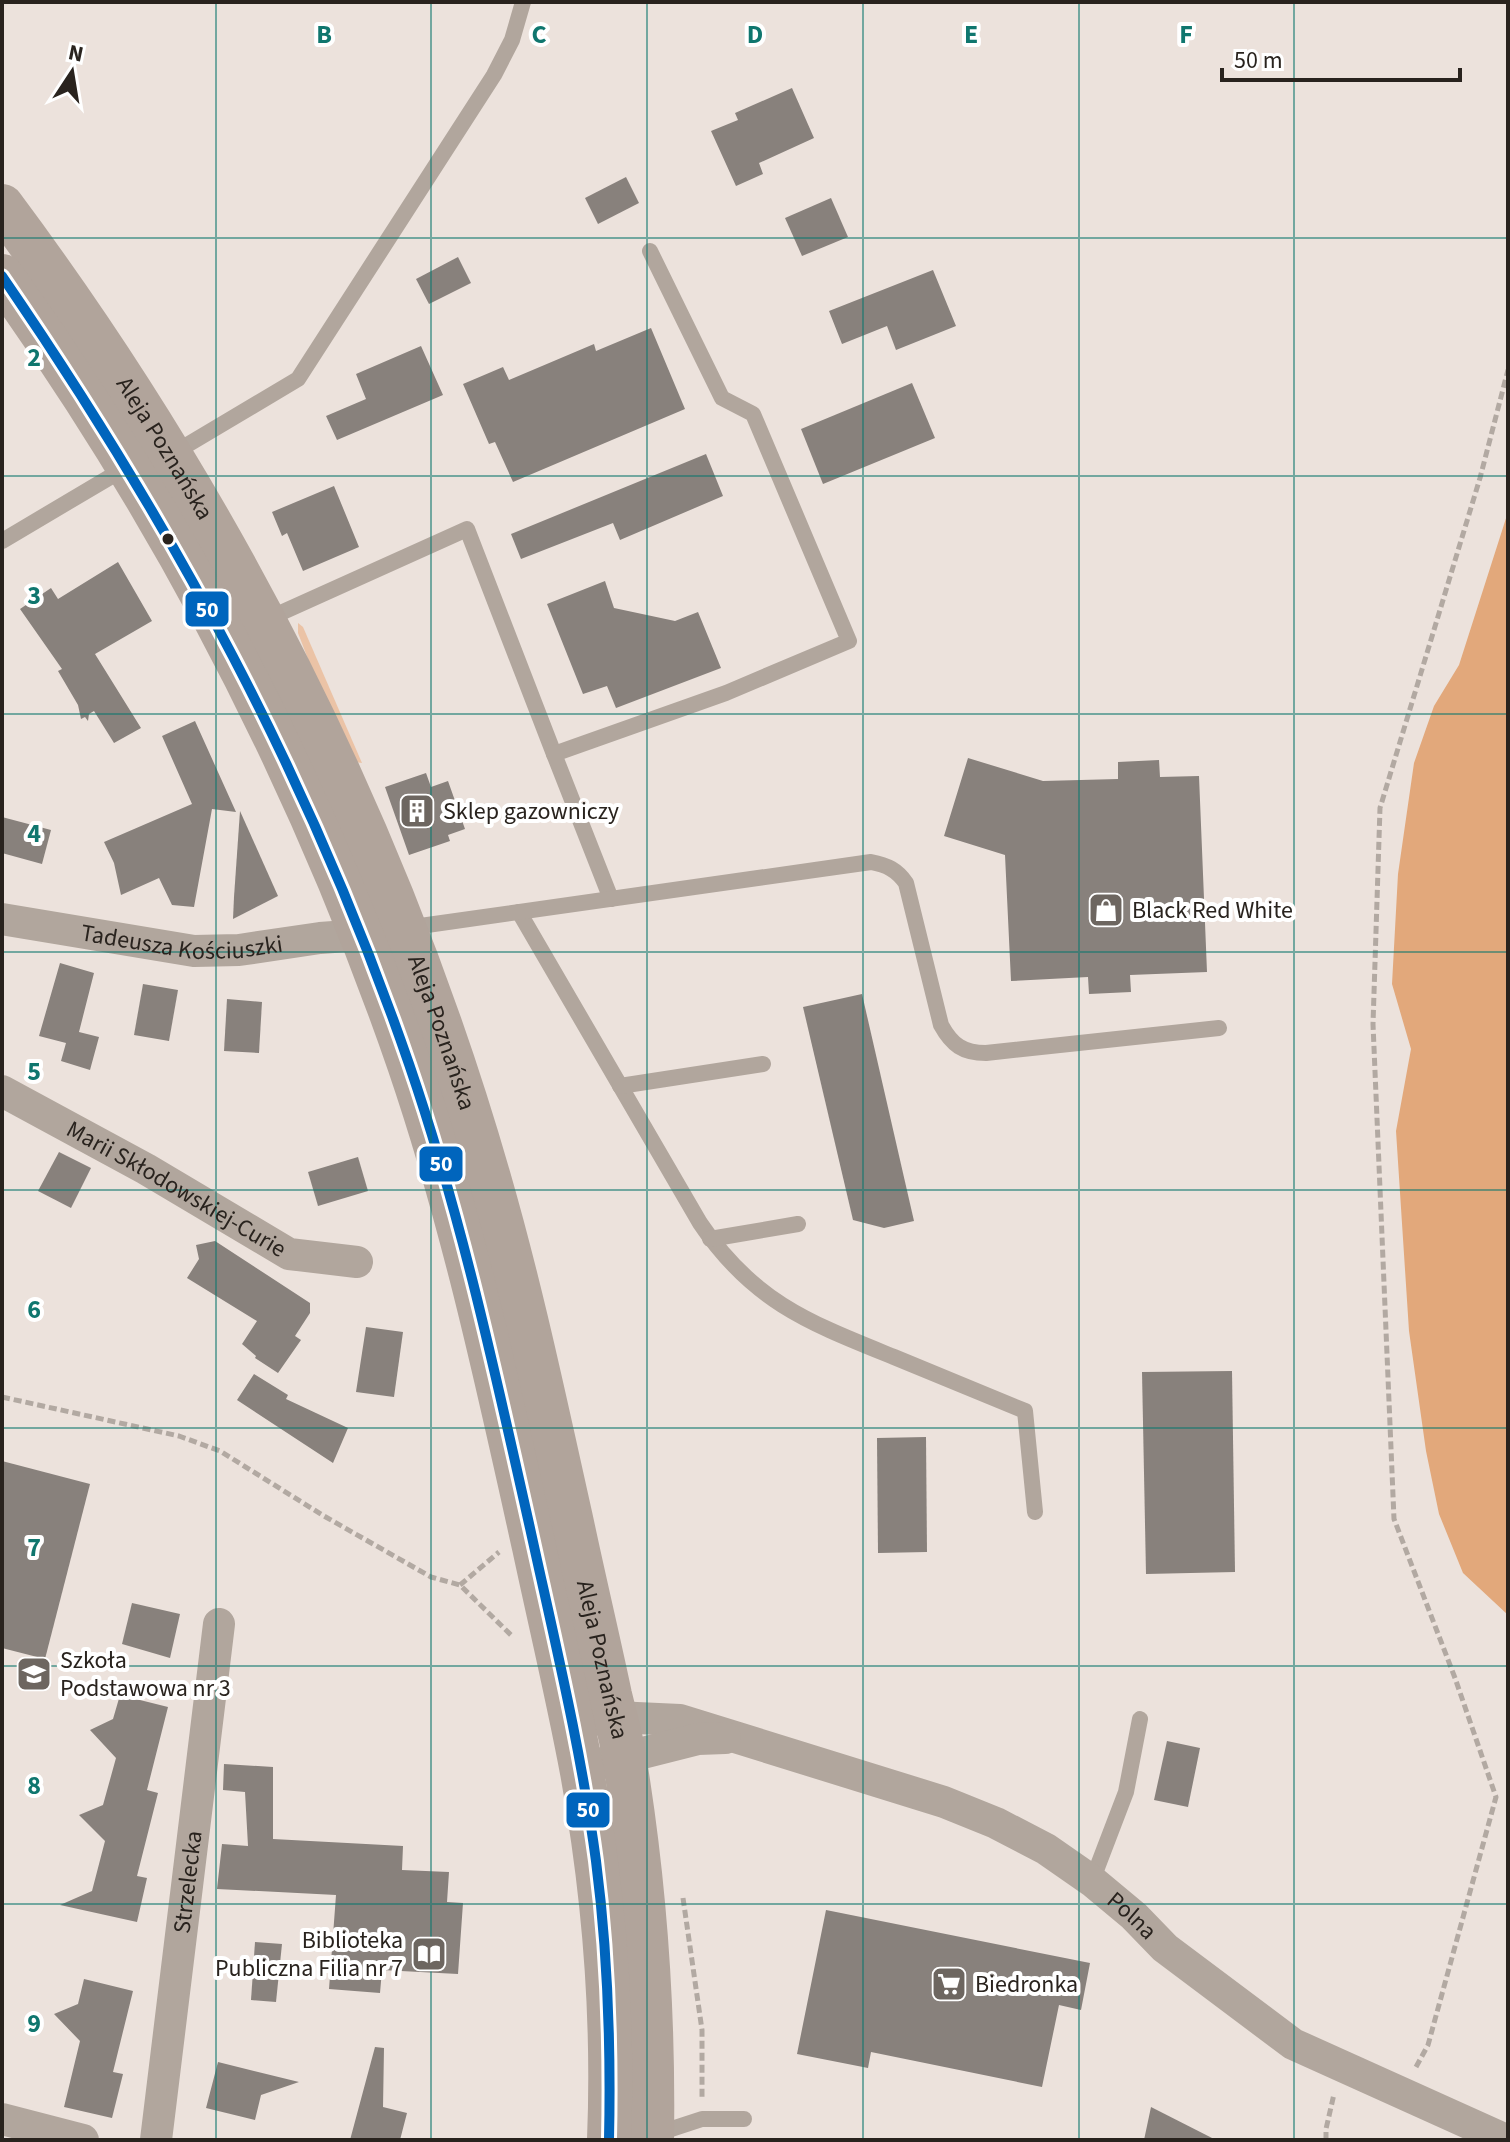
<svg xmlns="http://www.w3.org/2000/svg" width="1510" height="2142" viewBox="0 0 1510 2142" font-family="'Source Sans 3',sans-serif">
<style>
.green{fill:#ebc3a6}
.water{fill:#e2a87b}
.building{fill:#88817c}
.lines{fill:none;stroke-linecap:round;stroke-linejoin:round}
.path{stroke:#b2a9a2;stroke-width:5;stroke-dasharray:8 4;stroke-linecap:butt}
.service{stroke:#b1a69d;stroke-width:16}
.minor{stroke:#b1a69d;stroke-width:32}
.secondary{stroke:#b1a49b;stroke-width:44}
.bus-1-casing{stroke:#fff;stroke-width:16}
.bus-1{stroke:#0065bd;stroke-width:10}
.grid{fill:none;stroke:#0f766e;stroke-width:2;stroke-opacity:0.55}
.bus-dot{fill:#29231e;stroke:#fff;stroke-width:3}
.labels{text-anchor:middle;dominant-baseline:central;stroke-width:8;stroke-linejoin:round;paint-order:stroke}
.street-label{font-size:24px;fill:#29231e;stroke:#fff}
.poi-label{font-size:24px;fill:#29231e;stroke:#fff;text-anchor:start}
.grid-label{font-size:26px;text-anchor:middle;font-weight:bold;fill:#0f766e;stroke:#fff;stroke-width:8;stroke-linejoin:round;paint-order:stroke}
.line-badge{stroke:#fff;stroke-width:3}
.badge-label{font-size:22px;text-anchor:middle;font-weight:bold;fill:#fff}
</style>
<rect width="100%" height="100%" fill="#ece2dc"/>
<polygon class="green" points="298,623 303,627 362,763 355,762 323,698 298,633"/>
<polygon class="water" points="1508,512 1508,1615 1463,1573 1439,1514 1426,1451 1409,1331 1396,1131 1411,1049 1392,984 1398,874 1414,763 1434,706 1459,665"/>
<g class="building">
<polygon points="792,88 814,138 759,163 763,174 736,186 711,131 738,120 735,113"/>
<polygon points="626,177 639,203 598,224 585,198"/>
<polygon points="831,198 848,237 802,256 785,218"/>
<polygon points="458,257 471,283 429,304 416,279"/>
<polygon points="933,270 956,326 896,350 887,326 842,344 829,311"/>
<polygon points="651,328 685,409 513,482 495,442 489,444 463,384 503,367 509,380 594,344 596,351"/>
<polygon points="421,346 443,395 337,440 326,416 366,399 356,374"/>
<polygon points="912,383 935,438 823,484 801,429"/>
<polygon points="706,454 723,496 620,540 613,523 521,559 511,534"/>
<polygon points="334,486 359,547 303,571 287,533 282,536 272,512"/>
<polygon points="118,562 152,621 95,654 141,728 114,743 94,711 89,714 88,721 85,717 81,719 78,705 58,671 62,669 20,609 51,588 58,599"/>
<polygon points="605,581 614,608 675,621 698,612 721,668 616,708 607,686 583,694 547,604"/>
<polygon points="195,721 236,812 212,809 194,907 172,905 159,878 121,895 114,863 104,842 192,804 162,736"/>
<polygon points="968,758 1043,781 1118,779 1118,762 1159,760 1160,777 1199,776 1207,972 1130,975 1131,992 1089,994 1088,977 1011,981 1005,855 944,836"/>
<polygon points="426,773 431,787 448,781 465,829 448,835 450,841 409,855 385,787"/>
<polygon points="240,811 278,896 233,919 234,897"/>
<polygon points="2,817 51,830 42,864 2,853"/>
<polygon points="60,963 94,973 79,1032 99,1037 90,1070 61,1061 66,1043 39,1036"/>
<polygon points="143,984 178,990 169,1041 134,1035"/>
<polygon points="862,994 914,1221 884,1228 853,1220 803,1007"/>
<polygon points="227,999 262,1002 259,1053 224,1051"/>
<polygon points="59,1152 91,1168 71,1208 38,1191"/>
<polygon points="358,1157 368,1191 318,1206 308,1172"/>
<polygon points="215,1241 310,1303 310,1313 295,1336 301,1340 278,1373 255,1358 256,1356 242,1344 257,1321 187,1278 199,1259 196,1245"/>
<polygon points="366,1327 403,1332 394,1397 356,1392"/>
<polygon points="1232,1371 1235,1572 1146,1574 1142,1372"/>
<polygon points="254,1374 288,1395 286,1399 348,1428 333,1463 237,1400"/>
<polygon points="926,1437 927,1552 878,1553 877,1438"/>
<polygon points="2,1461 90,1484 45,1659 2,1648"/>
<polygon points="132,1603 180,1614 170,1658 122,1644"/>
<polygon points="120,1695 168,1707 147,1790 158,1793 137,1876 147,1878 137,1922 60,1905 92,1891 105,1841 79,1815 103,1805 116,1758 90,1730 113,1719"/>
<polygon points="1167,1741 1200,1748 1188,1807 1154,1800"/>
<polygon points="224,1764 273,1767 273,1839 403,1846 402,1870 449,1872 447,1902 463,1903 458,1974 382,1970 380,1993 329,1989 336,1895 217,1889 222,1844 248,1846 245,1792 223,1790"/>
<polygon points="826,1910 1090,1963 1081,2010 1059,2005 1042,2087 871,2052 868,2068 797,2054"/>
<polygon points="255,1942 282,1944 276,2002 251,2000"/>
<polygon points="84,1979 133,1991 113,2072 123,2074 112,2118 64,2107 80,2041 54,2014 78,2004"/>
<polygon points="375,2047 384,2048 383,2107 407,2113 400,2140 350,2140"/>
<polygon points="218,2062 299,2082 261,2095 255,2120 206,2108"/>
<polygon points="1151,2107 1216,2140 1144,2140"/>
</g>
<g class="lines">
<g class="path">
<polyline points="2,1397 179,1436 220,1451 324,1516 431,1577 460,1585 513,1637"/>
<polyline points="460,1585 499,1552"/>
<polyline points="683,1898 702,2030 702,2098"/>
<polyline points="1416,2067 1428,2045 1496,1797 1455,1678 1394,1519 1373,1024 1380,808 1480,478 1508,370"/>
<polyline points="1326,2140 1326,2129 1334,2094"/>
</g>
<g class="service">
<polyline points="172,454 298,379 494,75 512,40 523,2"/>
<polyline points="2,541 127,467"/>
<polyline points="265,620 467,529 554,754"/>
<polyline points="611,899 554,754 726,693 849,641 753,414 722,398 650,251"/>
<path d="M519 912 700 1223C753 1302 810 1323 894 1357 937 1375 981 1393 1025 1411L1035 1512"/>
<path d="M406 928 871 862C887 865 897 870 906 883L941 1025C952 1045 963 1053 986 1053L1219 1028"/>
<polyline points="620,1086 763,1064"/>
<polyline points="710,1239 798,1224"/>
<polyline points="1092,1881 1126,1792 1140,1719"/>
<polyline points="653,2135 702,2119 744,2119"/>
</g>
<g class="minor">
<path id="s1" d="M2 919 194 951 239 950 320 938 361 935"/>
<path id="s2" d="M2 1091 146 1169 289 1254 357 1262"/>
<path id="s3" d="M594 1720 615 1717 680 1720 944 1802 996 1823 1046 1849 1092 1881 1134 1916 1165 1948 1293 2044 1506 2140"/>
<polyline points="603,1763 698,1739 725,1738"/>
<polyline points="2,2119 83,2140"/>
<path id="s4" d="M156 2140 219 1624"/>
</g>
<g class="secondary">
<path id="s5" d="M2 206C220 498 388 827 489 1178 522 1292 546 1407 572 1523 584 1580 598 1638 610 1695 615 1716 621 1736 624 1756 645 1883 654 2011 652 2140"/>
<path d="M2 276C175 518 312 783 409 1064 463 1222 498 1385 534 1547 550 1622 568 1697 582 1772 604 1893 614 2017 609 2140"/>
</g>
<defs>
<path id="bus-1" d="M2 276C173 525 310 777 409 1064 461 1215 495 1372 530 1528 554 1638 581 1749 596 1861 608 1954 611 2047 609 2140"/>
</defs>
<use href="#bus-1" class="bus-1-casing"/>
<use href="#bus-1" class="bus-1"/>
</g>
<path class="grid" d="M216 2V2140M431 2V2140M647 2V2140M863 2V2140M1079 2V2140M1294 2V2140M2 238H1508M2 476H1508M2 714H1508M2 952H1508M2 1190H1508M2 1428H1508M2 1666H1508M2 1904H1508"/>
<defs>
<symbol id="building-square" viewBox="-11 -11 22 22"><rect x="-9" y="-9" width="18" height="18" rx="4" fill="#6d6660" stroke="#fff"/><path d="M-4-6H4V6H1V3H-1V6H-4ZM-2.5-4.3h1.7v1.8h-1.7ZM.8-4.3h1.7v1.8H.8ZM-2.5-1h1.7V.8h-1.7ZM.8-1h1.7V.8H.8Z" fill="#fff"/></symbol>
<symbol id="shop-square" viewBox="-11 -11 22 22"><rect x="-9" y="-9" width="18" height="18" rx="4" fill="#6d6660" stroke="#fff"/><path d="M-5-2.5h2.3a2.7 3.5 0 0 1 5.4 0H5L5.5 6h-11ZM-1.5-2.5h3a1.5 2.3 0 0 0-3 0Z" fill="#fff"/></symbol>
<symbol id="school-square" viewBox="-11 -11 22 22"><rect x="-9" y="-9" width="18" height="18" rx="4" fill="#6d6660" stroke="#fff"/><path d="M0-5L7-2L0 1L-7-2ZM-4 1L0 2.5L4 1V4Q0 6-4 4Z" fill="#fff"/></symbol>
<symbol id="library-square" viewBox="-11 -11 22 22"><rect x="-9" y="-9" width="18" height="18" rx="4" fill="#6d6660" stroke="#fff"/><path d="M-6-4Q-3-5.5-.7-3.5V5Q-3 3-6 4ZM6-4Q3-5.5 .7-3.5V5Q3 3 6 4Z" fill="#fff"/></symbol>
<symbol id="supermarket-square" viewBox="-11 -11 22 22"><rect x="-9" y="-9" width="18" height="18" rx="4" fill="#6d6660" stroke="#fff"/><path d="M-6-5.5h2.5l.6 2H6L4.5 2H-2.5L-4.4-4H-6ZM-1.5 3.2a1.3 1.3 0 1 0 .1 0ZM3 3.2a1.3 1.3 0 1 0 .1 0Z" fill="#fff"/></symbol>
</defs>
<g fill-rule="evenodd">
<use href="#building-square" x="397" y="791" width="40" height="40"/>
<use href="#shop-square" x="1086" y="890" width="40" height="40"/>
<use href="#school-square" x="14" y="1654" width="40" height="40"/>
<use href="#library-square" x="409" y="1934" width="40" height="40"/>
<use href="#supermarket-square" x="929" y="1964" width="40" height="40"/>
</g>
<circle class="bus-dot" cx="168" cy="539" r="7"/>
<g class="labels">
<g class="street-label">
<text stroke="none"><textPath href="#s5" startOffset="292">Aleja Poznańska</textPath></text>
<text stroke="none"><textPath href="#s1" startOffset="182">Tadeusza Kościuszki</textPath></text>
<text stroke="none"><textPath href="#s5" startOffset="940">Aleja Poznańska</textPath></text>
<text stroke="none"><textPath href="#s2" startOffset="200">Marii Skłodowskiej-Curie</textPath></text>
<text stroke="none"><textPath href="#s5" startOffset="1588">Aleja Poznańska</textPath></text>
<text stroke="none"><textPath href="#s4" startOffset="260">Strzelecka</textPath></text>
<text stroke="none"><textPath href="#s3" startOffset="584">Polna</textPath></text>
</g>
<g class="poi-label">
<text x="443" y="811">Sklep gazowniczy</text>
<text x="1132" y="910">Black Red White</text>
<text x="60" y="1660">Szkoła<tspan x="60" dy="28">Podstawowa nr 3</tspan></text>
<text x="403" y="1940" text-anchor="end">Biblioteka<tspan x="403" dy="28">Publiczna Filia nr 7</tspan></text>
<text x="975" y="1984">Biedronka</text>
</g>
</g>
<g class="grid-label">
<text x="324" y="43">B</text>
<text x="539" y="43">C</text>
<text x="755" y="43">D</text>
<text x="971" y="43">E</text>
<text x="1186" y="43">F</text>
<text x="34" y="366">2</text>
<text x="34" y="604">3</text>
<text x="34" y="842">4</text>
<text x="34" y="1080">5</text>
<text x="34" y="1318">6</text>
<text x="34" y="1556">7</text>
<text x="34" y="1794">8</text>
<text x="34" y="2032">9</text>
</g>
<g class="line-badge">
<rect x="184" y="590" width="46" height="38" rx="8" fill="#0065bd"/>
<rect x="418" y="1145" width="46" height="38" rx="8" fill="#0065bd"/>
<rect x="565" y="1791" width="46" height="38" rx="8" fill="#0065bd"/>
</g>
<g class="badge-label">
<text x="207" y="617">50</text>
<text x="441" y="1171">50</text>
<text x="588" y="1817">50</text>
</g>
<rect width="1510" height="2142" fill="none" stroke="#29231e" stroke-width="8"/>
<g transform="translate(72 72) rotate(12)" stroke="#ffffff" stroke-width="6" paint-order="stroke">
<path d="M0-6L14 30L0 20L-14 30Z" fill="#29231e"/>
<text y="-12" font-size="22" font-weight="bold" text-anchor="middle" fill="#29231e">N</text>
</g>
<path d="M1222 68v12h238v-12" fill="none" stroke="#29231e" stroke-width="4"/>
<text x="1234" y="68" font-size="24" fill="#29231e" stroke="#ffffff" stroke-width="6" paint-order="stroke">50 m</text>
</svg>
